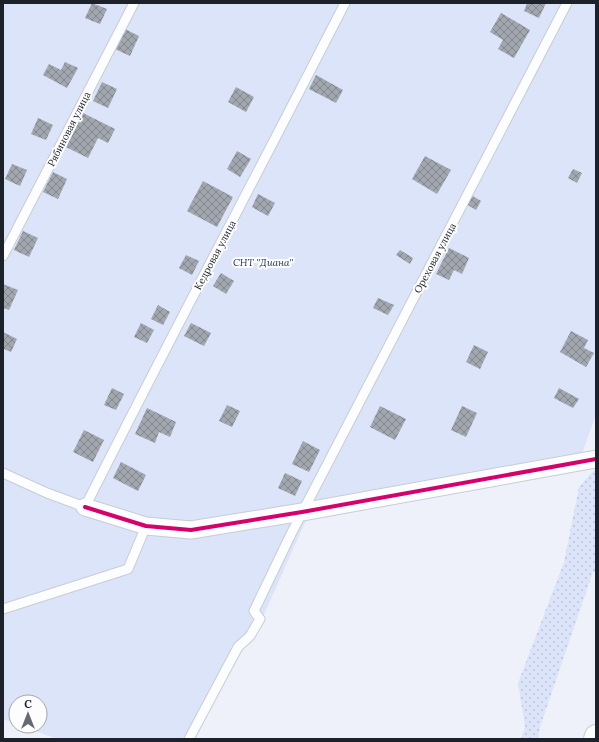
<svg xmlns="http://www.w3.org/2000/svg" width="599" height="742" viewBox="0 0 599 742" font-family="Lora,serif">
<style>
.grass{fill:url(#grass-dots)}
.garden{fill:#dbe4f8}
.building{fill:url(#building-cross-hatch)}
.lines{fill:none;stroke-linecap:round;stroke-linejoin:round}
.lane-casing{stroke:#c9ccd4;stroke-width:11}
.street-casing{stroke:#c9ccd4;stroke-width:19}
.secondary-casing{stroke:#c9ccd4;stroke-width:24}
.lane{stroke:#fcfdfe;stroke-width:9}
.street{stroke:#fcfdfe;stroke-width:17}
.secondary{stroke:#fcfdfe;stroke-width:22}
.cycleway-casing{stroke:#fdfdfd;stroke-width:6}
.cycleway{stroke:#d6006c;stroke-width:4}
.labels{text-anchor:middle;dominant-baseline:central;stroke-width:4;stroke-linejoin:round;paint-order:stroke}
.street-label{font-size:10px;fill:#1d2129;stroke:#fdfdfd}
.park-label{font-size:10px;font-style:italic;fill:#22335d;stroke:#fdfdfd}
</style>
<defs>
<pattern id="grass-dots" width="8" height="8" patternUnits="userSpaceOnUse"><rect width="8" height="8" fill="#dbe4f8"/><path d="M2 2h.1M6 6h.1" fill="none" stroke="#bcc3d5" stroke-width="1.8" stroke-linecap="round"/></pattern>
<pattern id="building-cross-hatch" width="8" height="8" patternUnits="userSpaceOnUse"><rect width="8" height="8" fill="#a2a6af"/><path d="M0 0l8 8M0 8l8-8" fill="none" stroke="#83878e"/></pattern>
</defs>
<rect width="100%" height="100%" fill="#eef1f9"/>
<polygon class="grass" points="596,468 596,572 593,572 540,727 538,739 521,739 525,727 518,683 564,562 579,487"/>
<polygon class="garden" points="3,3 596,3 596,414 576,471 307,518 254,637 240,648 191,739 57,739 22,726 40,726 40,702 16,702 16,724 3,719"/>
<g class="building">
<polygon points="92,3 107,9 100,24 85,18"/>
<polygon points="527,3 546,3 539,18 524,11"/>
<polygon points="501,13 530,30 514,58 498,49 503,40 490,32"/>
<polygon points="125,29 139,36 130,56 115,49"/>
<polygon points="65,62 78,68 67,88 43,75 49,64 61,70"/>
<polygon points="316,75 343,90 336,103 309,89"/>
<polygon points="102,82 117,89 108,108 93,101"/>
<polygon points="236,87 254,97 246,112 228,102"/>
<polygon points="83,113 115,129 108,143 98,138 88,158 66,147"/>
<polygon points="38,118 53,125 46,140 31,134"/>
<polygon points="237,151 251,159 240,177 227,169"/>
<polygon points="425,156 451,170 437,194 412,179"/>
<polygon points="12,164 27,170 20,186 5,179"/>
<polygon points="573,169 582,173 577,183 568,178"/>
<polygon points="53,172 67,179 58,199 43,192"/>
<polygon points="203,181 233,197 217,227 187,211"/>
<polygon points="258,194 275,203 268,216 252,207"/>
<polygon points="471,195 481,201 476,210 466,204"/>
<polygon points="23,231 38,238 29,257 14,250"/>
<polygon points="449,248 469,258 462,274 454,270 449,280 436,274"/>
<polygon points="400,250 413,258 410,264 396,255"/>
<polygon points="186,255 199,261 192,275 179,268"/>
<polygon points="221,273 234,281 226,294 213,286"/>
<polygon points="3,284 18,290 9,310 3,308"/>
<polygon points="378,298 394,305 388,315 373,308"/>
<polygon points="158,305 170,312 163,325 151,319"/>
<polygon points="141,323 154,330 147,343 134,337"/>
<polygon points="191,323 211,333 204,346 184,336"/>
<polygon points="571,331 588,340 584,348 594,353 586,367 560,352"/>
<polygon points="3,332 17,339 11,352 4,349 3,352"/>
<polygon points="474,345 488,352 480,369 466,362"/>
<polygon points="112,388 124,394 116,410 104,405"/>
<polygon points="559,388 579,399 573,408 554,398"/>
<polygon points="227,405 240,411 232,427 219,421"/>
<polygon points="380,406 406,419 395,440 370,427"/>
<polygon points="462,406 477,413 466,437 451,430"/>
<polygon points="147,408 176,422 170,437 159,432 155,443 135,434"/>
<polygon points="84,430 104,440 93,462 73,452"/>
<polygon points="303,441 320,450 309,472 292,464"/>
<polygon points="121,462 146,475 138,491 113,478"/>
<polygon points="285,473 302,481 295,496 278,488"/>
</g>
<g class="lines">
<defs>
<g id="lane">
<polyline points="3,256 134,3"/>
<path d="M3 473 47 493 85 507C170 338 259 171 345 3"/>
<polyline points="3,609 128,569 146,526"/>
<polyline points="189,739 238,647 250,636 260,619 254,611 291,534 567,3"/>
</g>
<polyline id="street" points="85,507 146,526 191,530 302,512 596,459"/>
<polyline id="secondary" points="595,739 596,736"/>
</defs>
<use href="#lane" class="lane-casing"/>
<use href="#street" class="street-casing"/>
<use href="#secondary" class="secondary-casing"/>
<use href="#lane" class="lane"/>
<use href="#street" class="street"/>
<use href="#secondary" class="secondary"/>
<defs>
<polyline id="cycleway" points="85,507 146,526 191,530 302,512 596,459"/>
</defs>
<use href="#cycleway" class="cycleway-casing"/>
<use href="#cycleway" class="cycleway"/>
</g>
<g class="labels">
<g class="street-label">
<text transform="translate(69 129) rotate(-63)">Рябиновая улица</text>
<text transform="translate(215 255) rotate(-62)">Кедровая улица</text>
<text transform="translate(435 258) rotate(-62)">Ореховая улица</text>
</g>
<g class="park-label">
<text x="263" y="262">СНТ "Диана"</text>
</g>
</g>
<rect width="599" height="742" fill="none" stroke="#1d2129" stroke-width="8"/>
<g transform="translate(28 714)"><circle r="19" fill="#fdfdfd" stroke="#a3a5a8"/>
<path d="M0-3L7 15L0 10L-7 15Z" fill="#666a72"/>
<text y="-6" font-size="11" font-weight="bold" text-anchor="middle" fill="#1d2129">С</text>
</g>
</svg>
